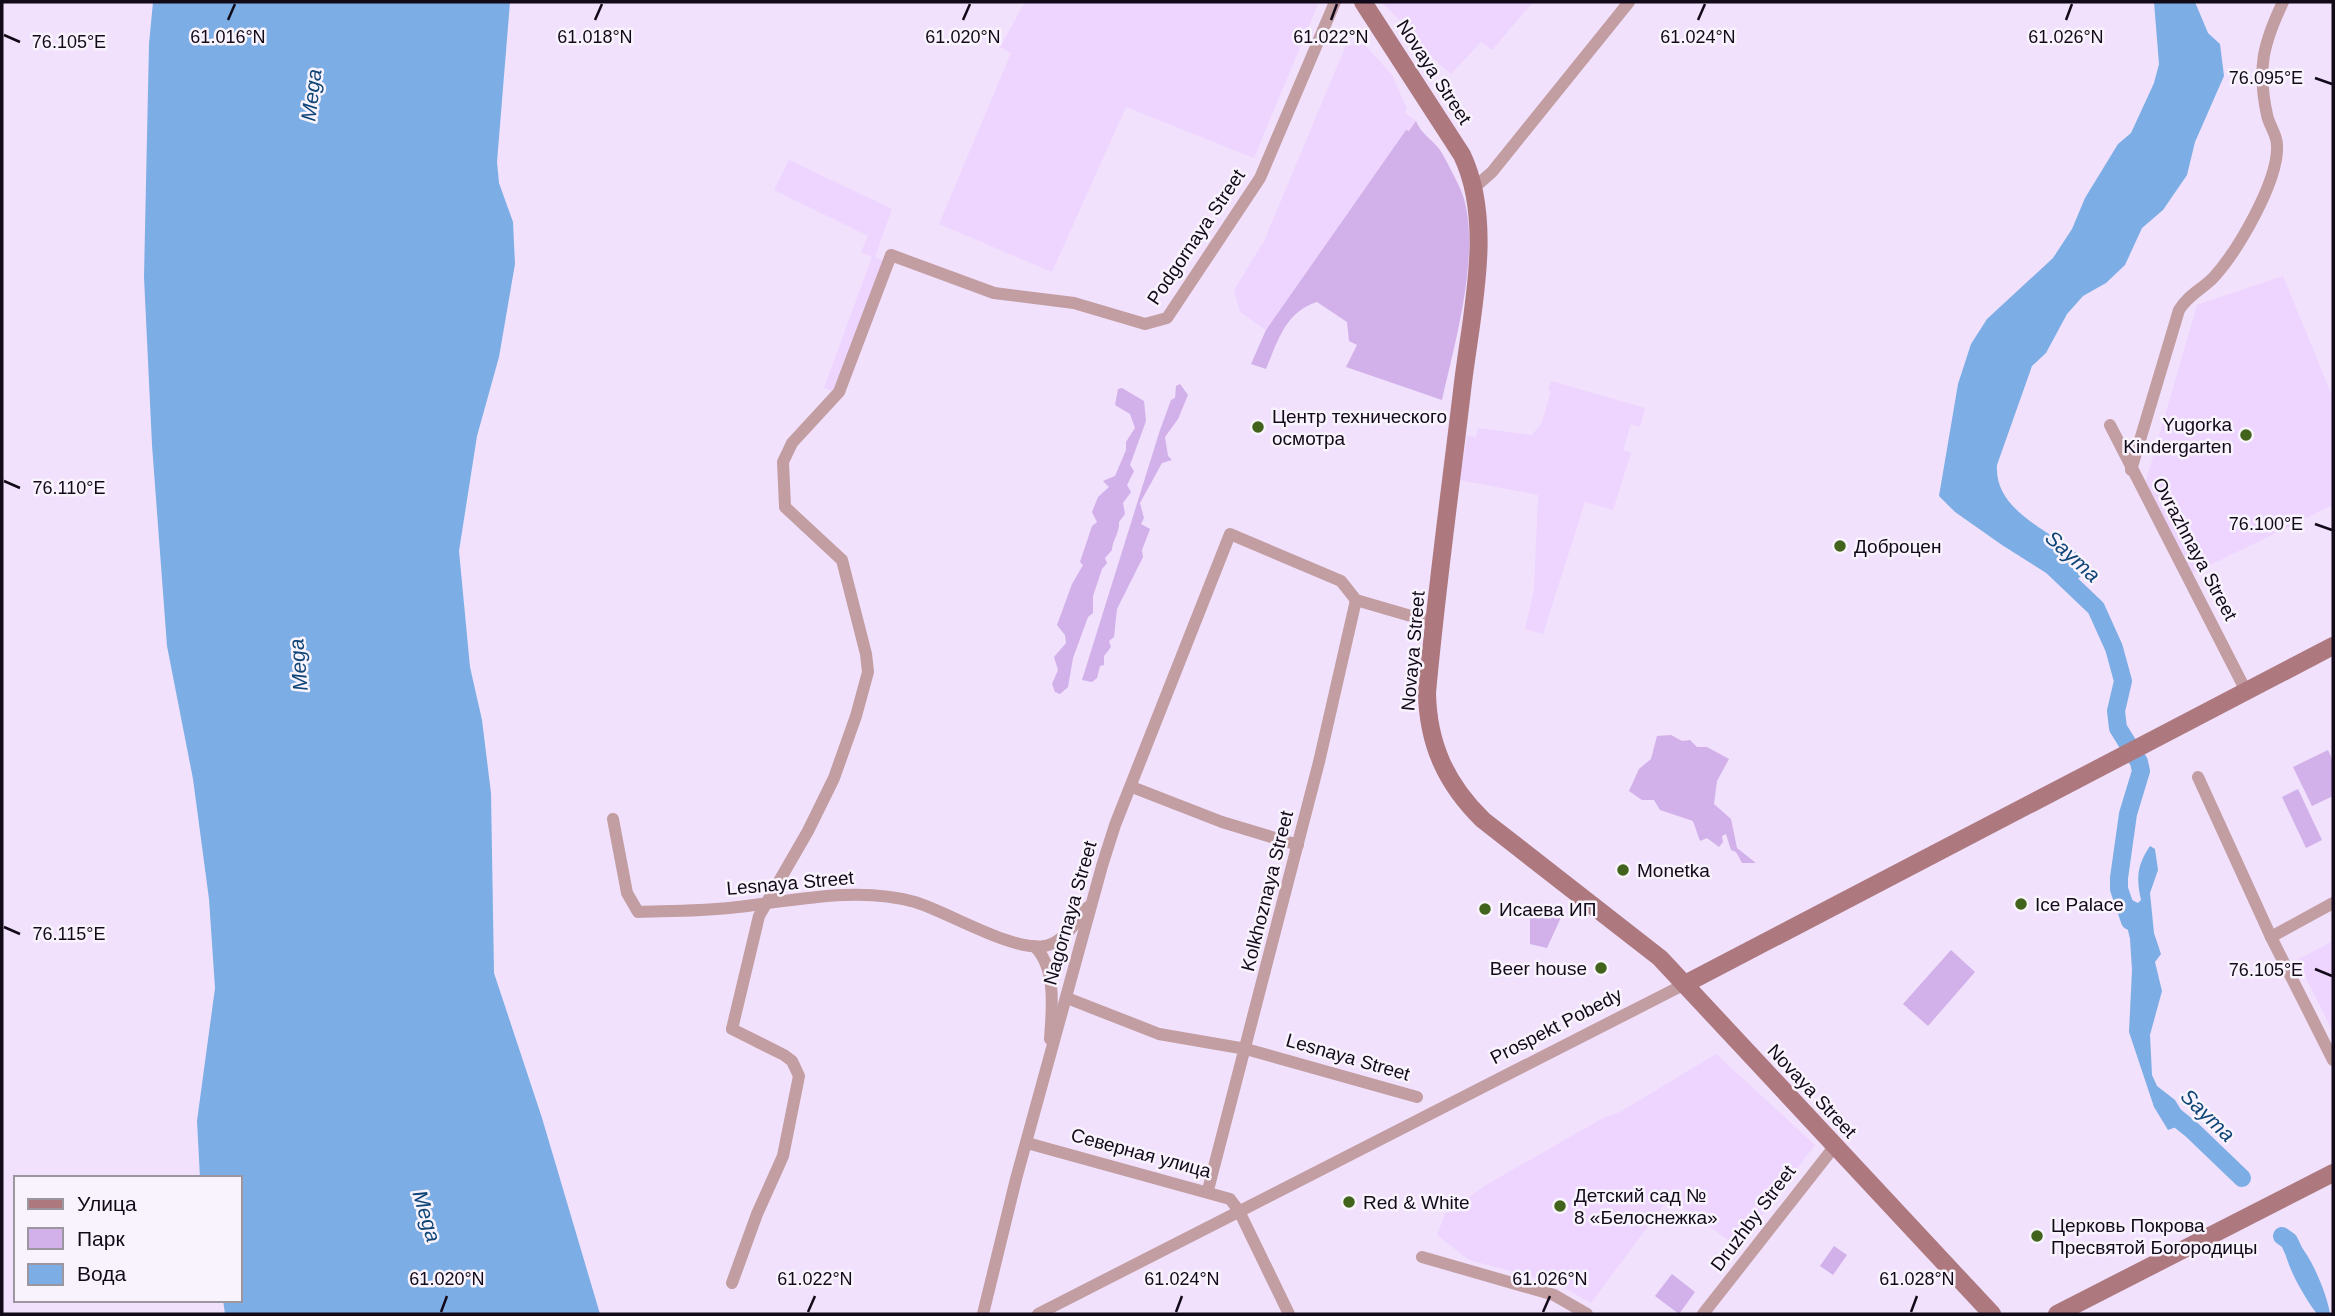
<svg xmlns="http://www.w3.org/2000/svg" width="2335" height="1316" viewBox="0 0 2335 1316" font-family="Helvetica,sans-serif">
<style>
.built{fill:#eed5ff}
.green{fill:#d2b0e9}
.water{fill:#7caee5}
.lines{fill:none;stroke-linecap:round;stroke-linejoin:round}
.river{stroke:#7caee5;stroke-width:18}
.street{stroke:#c29da1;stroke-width:12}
.secondary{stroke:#ad797f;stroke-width:18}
.ticks{fill:none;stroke:#130a19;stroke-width:2.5}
.poi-dot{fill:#41631b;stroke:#f8f3fc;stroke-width:2.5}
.labels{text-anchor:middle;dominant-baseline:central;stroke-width:5;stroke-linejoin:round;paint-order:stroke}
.street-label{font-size:19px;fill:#130a19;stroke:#f8f3fc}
.poi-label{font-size:19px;fill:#130a19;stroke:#f8f3fc;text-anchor:start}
.water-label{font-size:21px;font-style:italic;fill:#0e4476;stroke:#f8f3fc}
.ticks-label{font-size:18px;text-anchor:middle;fill:#130a19;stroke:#f8f3fc;stroke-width:5;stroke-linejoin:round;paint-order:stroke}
</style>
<rect width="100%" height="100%" fill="#f1e1fd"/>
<g class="built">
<polygon points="1025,2 1319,2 1254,158 1126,107 1052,272 939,224 1011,53 1000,47"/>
<polygon points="1381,2 1533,2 1492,50 1481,42 1451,74 1416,43 1419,39"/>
<polygon points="1346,45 1365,45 1392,75 1407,109 1405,113 1416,121 1409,131 1406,130 1266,330 1240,312 1234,290 1264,241"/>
<polygon points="789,160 892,209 875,257 884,261 835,392 824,388 872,257 861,252 868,236 774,190"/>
<polygon points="2283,276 2333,398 2333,505 2192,574 2145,484 2197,305"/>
<polygon points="1551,381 1645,408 1640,427 1631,424 1623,450 1631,453 1613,510 1585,502 1543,634 1525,629 1534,590 1538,495 1460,480 1467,436 1476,437 1478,428 1532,435 1542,422 1551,391 1548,390"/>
<polygon points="2333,941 2333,1032 2297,960"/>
<polygon points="1716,1054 1815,1145 1738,1247 1669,1198 1591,1303 1555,1283 1469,1260 1437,1235 1445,1214 1486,1185 1603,1118 1620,1112"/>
</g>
<g class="green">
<path d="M1416 121C1421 134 1432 139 1440 150 1447 161 1454 176 1460 188 1484 242 1455 342 1442 400L1346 367 1357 345 1349 341 1347 322 1317 302C1285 312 1278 341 1266 369L1251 364 1266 330 1406 130 1409 131Z"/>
<polygon points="1180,384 1188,395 1178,419 1165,437 1168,456 1172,460 1162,463 1140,503 1144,518 1141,524 1150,529 1142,550 1143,557 1117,609 1114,637 1109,641 1111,647 1104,656 1104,665 1100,666 1097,678 1092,682 1082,680 1160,430 1171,400 1175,398 1176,386"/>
<path d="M1122 388 1144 401 1146 421 1130 465 1134 471 1127 485 1131 492 1123 503 1125 514 1119 522C1120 532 1112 541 1112 550L1105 558 1107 563 1102 569 1093 596V613L1088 617 1073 658 1068 687 1060 694 1055 692 1052 684 1058 670 1054 657 1066 643 1065 635 1057 625 1072 584 1083 565 1080 562 1092 526 1097 522 1092 512 1098 497 1109 487 1103 481 1115 476 1126 450V442L1135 428 1130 414 1115 405 1118 389Z"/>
<polygon points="1671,735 1682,741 1690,740 1697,747 1707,747 1729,759 1717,781 1714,804 1731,819 1737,848 1756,863 1742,863 1736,852 1731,850 1726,834 1722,836 1723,842 1719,847 1707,838 1700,841 1693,821 1660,810 1654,800 1642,800 1629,791 1639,769 1651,759 1657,736"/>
<polygon points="2328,750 2333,761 2333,796 2312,806 2293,767"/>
<polygon points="2298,789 2322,840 2306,848 2282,797"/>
<polygon points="1549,913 1562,915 1547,948 1530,944 1530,915"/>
<polygon points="1951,950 1975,972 1928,1026 1903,1004"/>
<polygon points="1834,1246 1847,1255 1833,1275 1820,1266"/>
<polygon points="1672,1274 1695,1292 1679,1314 1655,1296"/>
</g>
<g class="water">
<polygon points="153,2 510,2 497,162 499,183 513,222 515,264 499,357 477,436 459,551 470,667 482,720 491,793 494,973 542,1118 600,1314 225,1314 223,1300 240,1300 240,1178 200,1178 197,1121 215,988 209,899 193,779 167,646 152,445 144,277 149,44"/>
<path d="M2154 2H2195L2208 33 2220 44 2224 76 2195 142 2187 175 2163 210 2142 228 2125 265 2106 283 2083 296 2067 314 2046 353 2032 366 1997 465C1994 513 2054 531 2083 559L2081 576 2072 584 2065 585 2002 545 1955 512 1939 496 1958 384 1971 344 1987 319 2053 258 2072 229 2085 198 2118 144 2131 133 2154 83 2159 64Z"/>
<path d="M2150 846 2155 849 2158 870 2150 893 2154 933 2161 954 2155 962 2162 991 2150 1035 2152 1075 2157 1086 2175 1100 2186 1118 2184 1124 2168 1130 2154 1107 2129 1032 2132 970 2130 939 2122 904 2128 898 2138 903 2141 900C2136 878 2137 865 2150 846Z"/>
<path d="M2292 1240C2308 1245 2328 1297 2330 1314H2317C2306 1300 2286 1266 2285 1249Z"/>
</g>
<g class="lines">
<g class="river">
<polyline points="2054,568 2096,608 2114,648 2123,681 2116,711 2118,728 2139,762 2141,771 2128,814 2119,878 2119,889 2130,921"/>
<polyline points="2167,1110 2192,1130 2242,1178"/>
<polyline points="2282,1236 2289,1241 2298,1260"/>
</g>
<g class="street">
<polyline points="1475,187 1492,172 1629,2"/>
<polyline points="2110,425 2246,691"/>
<path d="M2131 470 2179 310C2188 295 2201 290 2213 278 2237 252 2279 181 2277 145 2277 135 2269 125 2267 115 2257 68 2263 44 2283 2"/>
<polyline points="2198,777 2271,937 2333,1060"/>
<polyline points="1132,787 1222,822 1298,845"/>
<path d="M613 819 627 893 638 912C668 911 699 911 729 908 788 902 856 885 915 902 948 912 1013 952 1045 946 1064 942 1077 921 1088 907"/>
<polyline points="2271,937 2333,903"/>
<path d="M1034 946C1057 967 1052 1010 1050 1039"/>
<polyline points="1067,998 1159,1034 1246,1049 1417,1097"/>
<polyline points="1027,1143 1230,1199 1239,1211 1289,1314"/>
<polyline points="1208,1190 1319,762 1356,600"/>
<polyline points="1422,1257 1554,1295 1587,1314"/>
<polyline points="732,1283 757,1214 783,1156 799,1076 792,1061 784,1055 732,1029 759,916 808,831 834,778 856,716 868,672 866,654 842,560 785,507 783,462 792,443 839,392 891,255 994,293 1074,303 1145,324 1167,318 1260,178 1335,2"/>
<polyline points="983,1314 1016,1179 1102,866 1115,825 1230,534 1341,581 1356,600 1435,623"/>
<polyline points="1038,1314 1685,984"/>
<polyline points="1703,1314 1834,1147"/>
</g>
<g class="secondary">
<path d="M1363 2 1462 155C1495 224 1470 318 1462 391 1450 492 1436 593 1427 693 1428 744 1446 784 1483 820L1660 958 1992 1314"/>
<polyline points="1685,984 2333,646"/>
<polyline points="2057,1314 2333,1173"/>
</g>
</g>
<path class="ticks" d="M228 20 235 4M595 20 602 4M963 20 970 4M1331 20 1337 4M1698 20 1705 4M2066 20 2072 4M4 35 20 42M2315 78 2332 84M4 481 20 488M2315 524 2332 530M4 927 20 934M2315 969 2332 976M441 1312 447 1296M808 1312 815 1296M1176 1312 1182 1296M1543 1312 1550 1296M1911 1312 1917 1296"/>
<g class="poi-dot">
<circle cx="1258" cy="427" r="7"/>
<circle cx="2246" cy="435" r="7"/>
<circle cx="1840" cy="546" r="7"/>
<circle cx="1623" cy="870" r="7"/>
<circle cx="2021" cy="904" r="7"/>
<circle cx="1485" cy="909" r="7"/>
<circle cx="1601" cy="968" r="7"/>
<circle cx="1349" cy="1202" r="7"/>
<circle cx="1560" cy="1206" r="7"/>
<circle cx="2037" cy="1236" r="7"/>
</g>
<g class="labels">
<g class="street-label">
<text transform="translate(1434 72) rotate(57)">Novaya Street</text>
<text transform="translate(1196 237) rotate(-56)">Podgornaya Street</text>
<text transform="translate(2195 549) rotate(62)">Ovrazhnaya Street</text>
<text transform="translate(1413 651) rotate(-85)">Novaya Street</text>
<text transform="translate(790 883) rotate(-5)">Lesnaya Street</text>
<text transform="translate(1267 891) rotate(-76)">Kolkhoznaya Street</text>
<text transform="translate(1070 913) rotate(-74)">Nagornaya Street</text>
<text transform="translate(1556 1026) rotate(-27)">Prospekt Pobedy</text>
<text transform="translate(1348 1057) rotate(16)">Lesnaya Street</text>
<text transform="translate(1812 1091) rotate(47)">Novaya Street</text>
<text transform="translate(1141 1153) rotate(15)">Северная улица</text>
<text transform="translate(1753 1218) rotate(-53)">Druzhby Street</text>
</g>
<g class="poi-label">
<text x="1272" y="416">Центр технического<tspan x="1272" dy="22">осмотра</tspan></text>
<text x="2232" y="424" text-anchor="end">Yugorka<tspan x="2232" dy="22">Kindergarten</tspan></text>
<text x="1854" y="546">Доброцен</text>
<text x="1637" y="870">Monetka</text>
<text x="2035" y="904">Ice Palace</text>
<text x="1499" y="909">Исаева ИП</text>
<text x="1587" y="968" text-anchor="end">Beer house</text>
<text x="1574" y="1195">Детский сад №<tspan x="1574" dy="22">8 «Белоснежка»</tspan></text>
<text x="1363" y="1202">Red &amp; White</text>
<text x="2051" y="1225">Церковь Покрова<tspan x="2051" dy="22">Пресвятой Богородицы</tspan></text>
</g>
<g class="water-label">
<text transform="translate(311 95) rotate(-83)">Mega</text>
<text transform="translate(2073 556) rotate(42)">Sayma</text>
<text transform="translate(298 665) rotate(-95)">Mega</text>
<text transform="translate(2208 1115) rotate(44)">Sayma</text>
<text transform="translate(427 1216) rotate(73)">Mega</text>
</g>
</g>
<g class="ticks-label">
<text x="228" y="43">61.016°N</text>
<text x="595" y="43">61.018°N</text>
<text x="963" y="43">61.020°N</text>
<text x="1331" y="43">61.022°N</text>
<text x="1698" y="43">61.024°N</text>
<text x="2066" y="43">61.026°N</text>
<text x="69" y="48">76.105°E</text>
<text x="2266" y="84">76.095°E</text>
<text x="69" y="494">76.110°E</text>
<text x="2266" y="530">76.100°E</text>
<text x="69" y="940">76.115°E</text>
<text x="2266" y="976">76.105°E</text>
<text x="447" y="1285">61.020°N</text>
<text x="815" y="1285">61.022°N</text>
<text x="1182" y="1285">61.024°N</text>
<text x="1550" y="1285">61.026°N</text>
<text x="1917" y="1285">61.028°N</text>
</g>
<rect width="2335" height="1316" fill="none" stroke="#130a19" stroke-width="7"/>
<rect x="14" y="1176" width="228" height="126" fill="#f8f3fc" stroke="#9c96a1" stroke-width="2"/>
<rect x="28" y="1199" width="35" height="10" fill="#ad797f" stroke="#9c96a1" stroke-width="2"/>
<text x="77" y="1211" font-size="21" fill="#130a19">Улица</text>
<rect x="28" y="1228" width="35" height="21" fill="#d2b0e9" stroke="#9c96a1" stroke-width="2"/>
<text x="77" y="1246" font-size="21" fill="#130a19">Парк</text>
<rect x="28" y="1264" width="35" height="21" fill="#7caee5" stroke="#9c96a1" stroke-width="2"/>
<text x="77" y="1281" font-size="21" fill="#130a19">Вода</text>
</svg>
